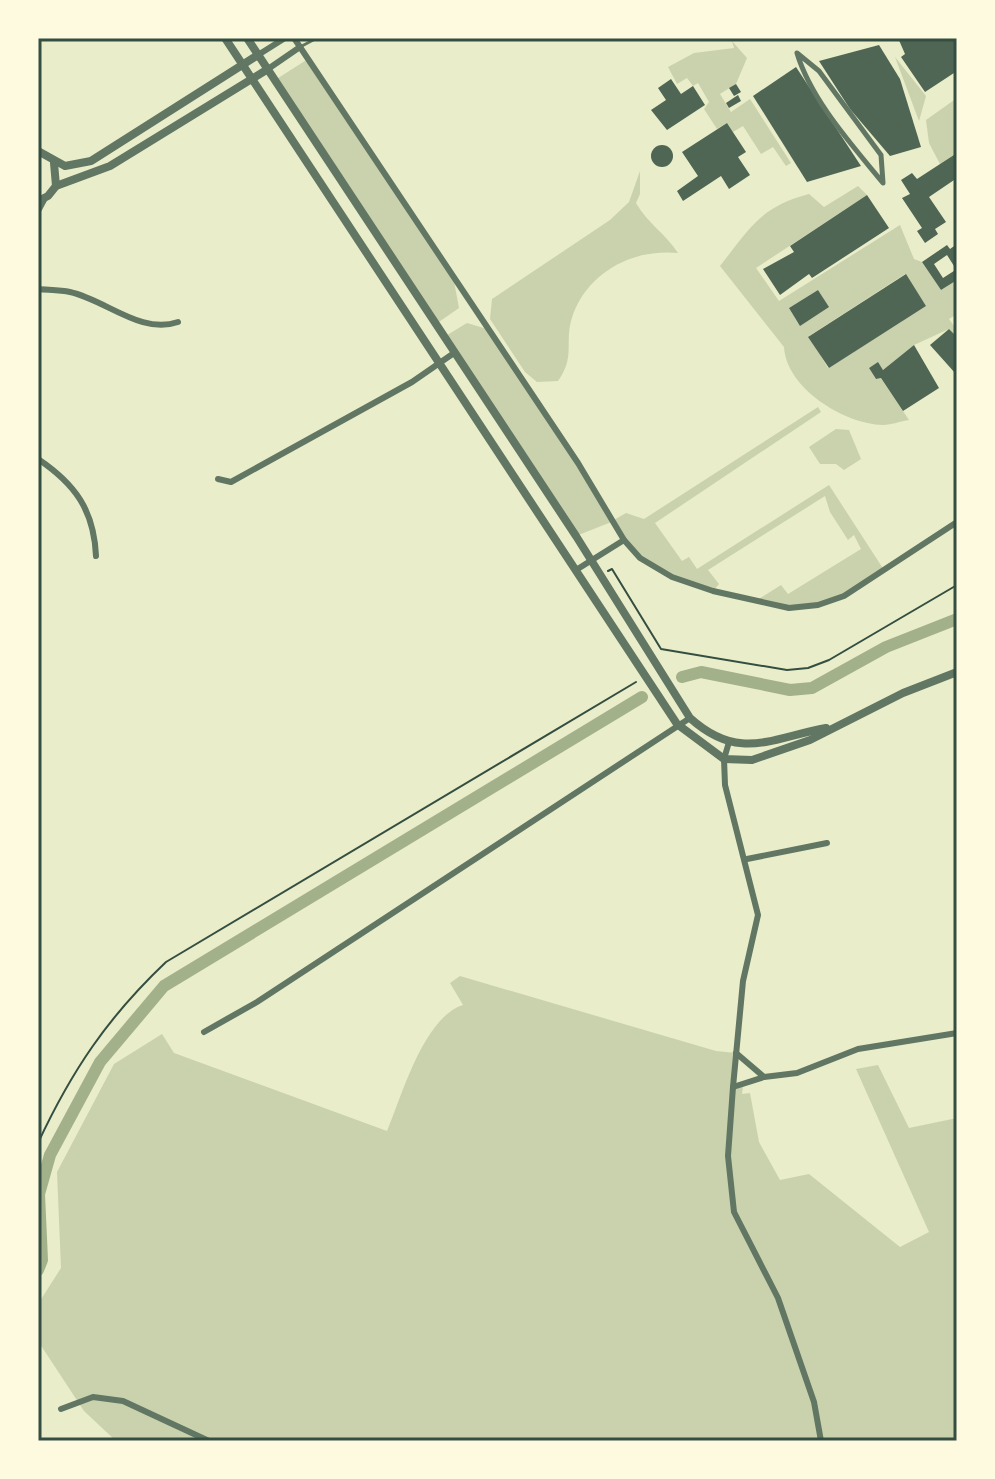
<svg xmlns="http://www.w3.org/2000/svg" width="995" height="1479" viewBox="0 0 995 1479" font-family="'Titillium Web',sans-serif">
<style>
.green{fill:#cad2ad;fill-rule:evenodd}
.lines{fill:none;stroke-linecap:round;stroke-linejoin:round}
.canal{stroke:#a3b18a;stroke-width:12}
.building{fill:#4f6655}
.path{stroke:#344e41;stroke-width:2}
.service{stroke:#617663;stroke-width:3}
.pedestrian{stroke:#617663;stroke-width:5}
.minor{stroke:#617663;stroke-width:6}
.tertiary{stroke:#617663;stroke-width:8}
.neatline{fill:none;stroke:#344e41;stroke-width:3}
</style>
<rect width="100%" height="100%" fill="#e9edc9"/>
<g class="green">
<polygon points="732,41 747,58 736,84 720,94 731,112 750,99 791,163 786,166 773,147 761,154 743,126 733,132 727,123 717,129 704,109 709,102 698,83 693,86 687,78 677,84 668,67 694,53 734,48"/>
<polygon points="895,57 926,96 919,121"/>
<polygon points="308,59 453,276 459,308 436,324 275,80"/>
<polygon points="957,98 957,153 940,164 929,143 926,120"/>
<path d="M640 171V194L636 203C647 223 666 234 678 253 632 248 584 274 571 321 565 345 575 357 558 381L537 382 525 372 490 319 492 299 610 220 629 202Z"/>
<path d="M858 186 867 195 756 268 779 301 900 225 914 259 922 262 941 290 957 280V321L954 316 949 319 954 326 957 324V337L949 329 914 345 883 370 878 363 869 368 876 379 881 378 909 420C901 421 891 425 883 425 844 424 786 388 784 347L720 266C750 228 760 207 809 194L824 207ZM905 274 926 306 828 368 809 336ZM818 290 828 306 789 308Z"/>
<path d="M467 323 487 329 614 520 626 513 644 519 818 407 821 412 655 523 682 561 689 557 697 569 829 485 884 570C836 601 812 613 754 602L781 585 788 594 861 549 854 535 848 540 830 512 825 496 708 570 719 584 713 591 672 577 640 558 614 521 576 536 444 337Z"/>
<polygon points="836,429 849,430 861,459 844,470 836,464 820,464 809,447"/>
<path d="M460 976 716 1051 736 1053 733 1086H743L742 1094 750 1093 759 1142 780 1180 809 1174 900 1247 929 1232 856 1069 878 1065 909 1128 957 1118V1441H116L84 1411 38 1341V1304L61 1268 57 1172 114 1064 162 1034 174 1053 387 1131C402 1095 424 1017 463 1005L450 983Z"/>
</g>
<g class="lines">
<g class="canal">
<polyline points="682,677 701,672 790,690 812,688 886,647 957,619"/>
<polyline points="38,1270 42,1260 39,1194 50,1155 100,1062 164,986 642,697"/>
</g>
</g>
<g class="building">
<polygon points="898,38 957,38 957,71 925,92 901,57 905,54"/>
<polygon points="879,45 900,79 921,147 890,156 850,109 819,61"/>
<polygon points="796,67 861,166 807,182 753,96"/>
<polygon points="671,79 681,94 693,86 705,105 667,130 651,110 666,100 658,88"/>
<polygon points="736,84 741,92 734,96 729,88"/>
<polygon points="738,95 741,101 729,108 726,103"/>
<polygon points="727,123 746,152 738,157 750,175 729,189 721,176 683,201 677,191 698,176 682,152"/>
<circle cx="662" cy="156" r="11"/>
<polygon points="957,153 957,178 929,197 946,222 935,229 938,234 925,243 917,231 922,228 902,198 910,194 901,180 912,173 917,179"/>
<polygon points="867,195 889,228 812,278 809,274 780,295 763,269 794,252 790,246"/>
<polygon points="957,244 957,264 954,266 947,255 934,264 943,278 957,269 957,280 941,290 922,262 947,245 950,249"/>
<polygon points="906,274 926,306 829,368 808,337"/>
<polygon points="818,290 829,307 800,326 789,308"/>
<polygon points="949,329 957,337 955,373 930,345"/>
<polygon points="914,345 939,388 903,411 881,378 876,379 869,368 878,362 883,370"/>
</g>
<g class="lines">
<g class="path">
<polyline points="608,571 612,569 661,649 787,670 808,668 829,660 957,585"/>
<path d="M38 1143C72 1070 108 1017 166 962L636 682"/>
</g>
<polyline class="service" points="300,47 317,38"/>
<path class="pedestrian" d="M797 53 819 71 881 155 883 183C852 145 811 100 797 53Z"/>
<g class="minor">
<polyline points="294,38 578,463 624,540 640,558 672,577 713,591 789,608 818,605 844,596 957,522"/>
<polyline points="258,55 285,38"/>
<polyline points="268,69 300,47"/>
<polyline points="38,211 45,198"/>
<path d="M38 289C48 290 60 290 70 292 106 300 141 335 178 322"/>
<path d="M38 459C75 484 94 510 96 556"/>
<polyline points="218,479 231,482 412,382 454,353"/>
<polyline points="576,570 624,540"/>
<polyline points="729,742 724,759 725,785 758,915 743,981 733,1087 728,1156 734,1212 778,1298 814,1402 821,1441"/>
<polyline points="747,859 827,843"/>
<polyline points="204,1032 257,1002 690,718"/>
<polyline points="764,1077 797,1073 858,1049 957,1033"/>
<polyline points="733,1087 764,1077 736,1053"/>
<polyline points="61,1409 93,1397 123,1401 209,1441"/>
</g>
<g class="tertiary">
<polyline points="225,38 677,724 724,759 752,760 810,740 903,693 957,672"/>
<path d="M247 38 576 536 690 718C739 762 771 738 826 728"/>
<polyline points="38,151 65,166 91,161 258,55"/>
<polyline points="56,186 110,166 268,69"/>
<polyline points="38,201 48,196 56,186 54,163"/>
</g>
</g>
<rect width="995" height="1479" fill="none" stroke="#fefae0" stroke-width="80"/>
<rect x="40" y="40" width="915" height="1399" class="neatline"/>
</svg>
